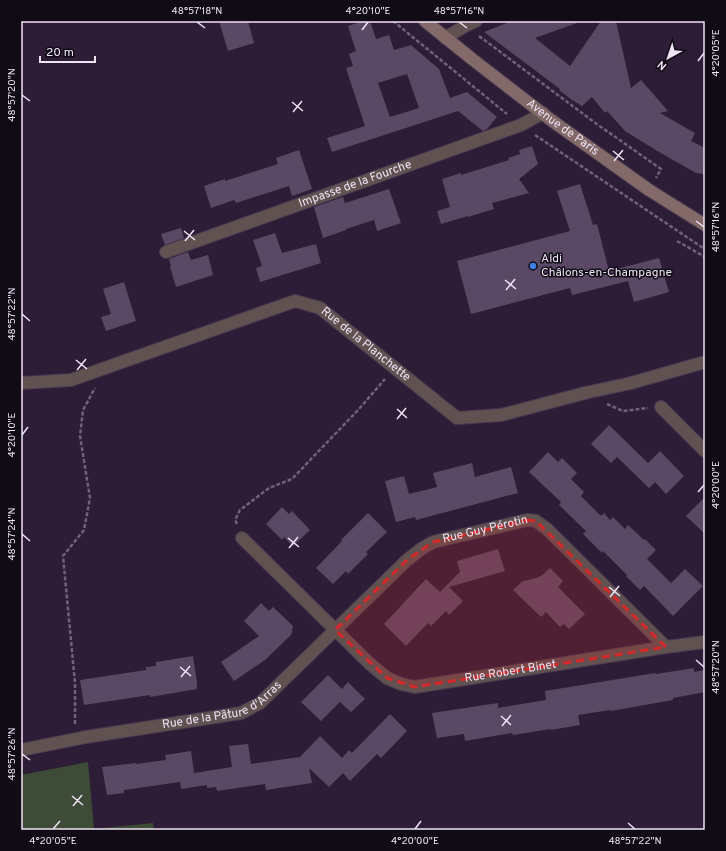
<svg xmlns="http://www.w3.org/2000/svg" width="726" height="851" viewBox="0 0 726 851" font-family="Overpass,sans-serif">
<style>
.green{fill:#3d4b37}
.building{fill:#5a4964;fill-rule:evenodd}
.lines{fill:none;stroke-linecap:round;stroke-linejoin:round}
.minor-casing{stroke:#483951;stroke-width:14}
.secondary-casing{stroke:#483951;stroke-width:14}
.path{stroke:#706379;stroke-width:2.5;stroke-dasharray:4 2;stroke-linecap:butt}
.minor{stroke:#615150;stroke-width:12}
.secondary{stroke:#836968;stroke-width:12}
.marked{fill:#d62828;fill-opacity:0.2;stroke:#d62828;stroke-width:3;stroke-dasharray:8 5;stroke-linejoin:round}
.ticks{fill:none;stroke:#eee4f5;stroke-width:1.5}
.shop-dot{fill:#3f7fe0;stroke:#110b15;stroke-width:1.5}
.labels{text-anchor:middle;dominant-baseline:central;stroke-width:3;stroke-linejoin:round;paint-order:stroke}
.street-label{font-size:12px;fill:#eee4f5;stroke:#110b15}
.poi-label{font-size:12px;fill:#eee4f5;stroke:#110b15;text-anchor:start}
.neatline{fill:none;stroke:#eee4f5;stroke-width:1.5}
.ticks-label{font-size:10px;text-anchor:middle;fill:#eee4f5}
</style>
<rect width="100%" height="100%" fill="#2d1d36"/>
<polygon class="green" points="88,762 94,829 153,823 154,830 21,830 21,775"/>
<g class="building">
<polygon points="219,21 248,21 254,43 228,51"/>
<path d="M363 21H370L376 39 389 35 394 50 411 45 439 69 450 98 467 92 497 117 487 129 483 131 458 111 332 152 327 138 365 126 346 68 353 66 349 54 356 51 348 26ZM407 74 419 108 390 117 378 83Z"/>
<polygon points="512,21 576,21 577,23 535,38 570,66 601,21 616,21 631,88 641,80 668,111 660,113 695,133 691,141 705,148 705,174 696,173 659,152 625,131 607,111 605,113 592,97 582,106 572,100 559,90 560,89 484,32"/>
<polygon points="532,146 538,164 519,179 529,193 492,203 494,209 468,217 468,216 441,224 437,211 450,207 442,179 461,173 461,175 509,160 508,158 520,154 519,150"/>
<polygon points="299,150 312,189 292,196 289,186 236,203 234,200 211,208 204,186 225,179 225,181 278,164 276,158"/>
<polygon points="580,184 593,225 597,224 609,271 659,258 669,292 634,302 628,281 572,295 570,288 471,314 457,261 570,231 557,191"/>
<polygon points="389,189 401,223 377,231 374,220 346,229 346,230 323,238 314,207 343,197 345,203"/>
<polygon points="181,228 184,238 165,245 161,234"/>
<polygon points="275,233 282,253 316,244 321,263 260,282 256,268 262,266 253,240"/>
<polygon points="188,252 191,260 208,255 213,275 176,287 170,267 171,266 169,259"/>
<polygon points="124,282 136,321 106,331 101,317 111,314 103,289"/>
<polygon points="609,425 648,463 660,451 684,476 666,494 655,482 649,488 617,457 611,463 591,444"/>
<polygon points="548,452 558,462 562,458 577,473 571,479 584,492 581,496 601,516 604,513 610,520 613,517 625,529 628,525 644,540 645,539 656,550 647,559 671,583 685,569 703,586 673,616 644,586 640,590 626,576 627,575 603,551 602,553 583,534 586,531 559,505 561,502 529,472"/>
<polygon points="472,463 475,477 511,467 518,493 416,520 415,517 396,522 385,481 404,476 409,494 437,487 433,473"/>
<polygon points="705,497 705,534 686,516"/>
<polygon points="282,507 289,514 292,511 310,530 293,546 284,537 282,540 266,524"/>
<polygon points="368,513 387,532 366,552 368,554 348,574 346,571 333,584 316,568 342,541 341,540"/>
<polygon points="498,549 505,571 449,587 463,601 449,615 446,611 431,626 428,623 406,646 384,624 426,579 440,592 460,572 457,561"/>
<polygon points="550,568 563,581 558,587 585,614 569,629 564,624 560,627 546,612 541,617 513,590 523,581 533,579 541,576"/>
<polygon points="261,603 269,611 273,607 293,626 292,632 291,635 265,660 234,681 221,662 259,636 244,621"/>
<polygon points="193,656 197,683 197,689 150,697 150,695 84,705 80,680 146,670 146,667 156,666 156,662"/>
<polygon points="694,668 694,672 705,670 705,692 673,698 673,700 611,711 610,710 578,715 580,725 551,730 551,729 513,735 512,733 465,741 464,734 437,738 432,713 498,703 498,708 546,700 545,691 655,673 656,674"/>
<polygon points="328,675 342,689 348,682 365,699 351,712 340,702 321,721 301,702"/>
<polygon points="390,714 407,731 381,758 377,754 350,781 343,773 329,787 309,768 312,783 266,790 265,784 217,791 216,787 207,788 207,785 181,789 180,782 124,790 124,793 107,795 102,767 136,763 136,764 166,760 165,755 191,751 194,773 232,767 229,746 248,744 251,764 300,757 320,736 342,758 349,750 352,753"/>
</g>
<g class="lines">
<defs>
<g id="minor">
<polyline points="445,38 465,26 476,21"/>
<path id="s1" d="M166 252 521 125 543 113"/>
<path id="s2" d="M21 383 71 380 295 301 320 308 457 418 501 415 585 393 631 383 705 362"/>
<polyline points="661,407 705,451"/>
<path id="s3" d="M242 538 370 664 387 678 401 684 415 687 666 647 705 642"/>
<path id="s4" d="M21 750 86 737 241 713 260 703 407 560 421 549 433 542 527 520 536 521 547 529 666 647"/>
</g>
<g id="secondary">
<path id="s5" d="M425 21 472 59 551 120 649 190 705 225"/>
</g>
</defs>
<use href="#minor" class="minor-casing"/>
<use href="#secondary" class="secondary-casing"/>
<g class="path">
<polyline points="393,21 507,114"/>
<polyline points="479,36 594,122 661,169 656,178"/>
<polyline points="535,135 703,248 705,247"/>
<polyline points="677,241 705,257"/>
<polyline points="607,404 623,411 648,408"/>
<polyline points="237,524 235,520 240,510 269,488 292,479 359,409 385,379"/>
<polyline points="75,724 75,683 63,556 84,530 90,498 80,436 83,410 95,388"/>
</g>
<use href="#minor" class="minor"/>
<use href="#secondary" class="secondary"/>
</g>
<path class="marked" d="M527 520 536 521 666 647 415 687 387 678 335 630 407 560 433 542Z"/>
<path class="ticks" d="M197 22 205 28M459 22 467 28M362 30 368 22M698 61 704 53M22 95 30 101M292 102 303 111M293 112 302 101M613 151 624 160M614 161 623 150M696 221 704 227M184 231 195 240M185 241 194 230M505 280 516 289M506 290 515 279M22 314 30 321M76 360 87 369M77 370 86 359M397 409 407 418M397 419 406 408M22 435 28 427M698 492 704 485M22 534 30 541M288 538 299 547M289 548 298 537M609 587 620 596M610 597 619 586M696 660 704 667M180 667 191 676M181 677 190 666M501 716 511 725M502 726 511 715M22 754 30 760M72 796 83 805M73 806 82 795M628 823 635 829M53 829 60 821M415 829 421 821"/>
<circle class="shop-dot" cx="533" cy="266" r="4"/>
<g class="labels">
<g class="street-label">
<text stroke="none"><textPath href="#s5" startOffset="174">Avenue de Paris</textPath></text>
<text stroke="none"><textPath href="#s1" startOffset="201">Impasse de la Fourche</textPath></text>
<text stroke="none"><textPath href="#s2" startOffset="372">Rue de la Planchette</textPath></text>
<text stroke="none"><textPath href="#s4" startOffset="535">Rue Guy Pérotin</textPath></text>
<text stroke="none"><textPath href="#s3" startOffset="328">Rue Robert Binet</textPath></text>
<text stroke="none"><textPath href="#s4" startOffset="208">Rue de la Pâture d'Arras</textPath></text>
</g>
<g class="poi-label">
<text x="541" y="259">Aldi<tspan x="541" dy="14">Châlons-en-Champagne</tspan></text>
</g>
</g>
<rect width="726" height="851" fill="none" stroke="#110b15" stroke-width="44"/>
<g transform="translate(668 58) rotate(220)" stroke="#110b15" stroke-width="3" paint-order="stroke">
<path d="M0-3L7 15L0 10L-7 15Z" fill="#eee4f5"/>
<text y="-6" font-size="11" font-weight="bold" text-anchor="middle" fill="#eee4f5">N</text>
</g>
<path d="M40 56v6h55v-6" fill="none" stroke="#eee4f5" stroke-width="2"/>
<text x="46" y="56" font-size="12" fill="#eee4f5" stroke="#110b15" stroke-width="3" paint-order="stroke">20 m</text>
<rect x="22" y="22" width="682" height="807" class="neatline"/>
<g class="ticks-label">
<text x="197" y="14">48°57'18"N</text>
<text x="368" y="14">4°20'10"E</text>
<text x="459" y="14">48°57'16"N</text>
<text transform="translate(715 53) rotate(-90)" y="4">4°20'05"E</text>
<text transform="translate(11 95) rotate(-90)" y="4">48°57'20"N</text>
<text transform="translate(715 227) rotate(-90)" y="4">48°57'16"N</text>
<text transform="translate(11 314) rotate(-90)" y="4">48°57'22"N</text>
<text transform="translate(11 435) rotate(-90)" y="4">4°20'10"E</text>
<text transform="translate(715 485) rotate(-90)" y="4">4°20'00"E</text>
<text transform="translate(11 534) rotate(-90)" y="4">48°57'24"N</text>
<text transform="translate(715 667) rotate(-90)" y="4">48°57'20"N</text>
<text transform="translate(11 754) rotate(-90)" y="4">48°57'26"N</text>
<text x="53" y="844">4°20'05"E</text>
<text x="415" y="844">4°20'00"E</text>
<text x="635" y="844">48°57'22"N</text>
</g>
</svg>
